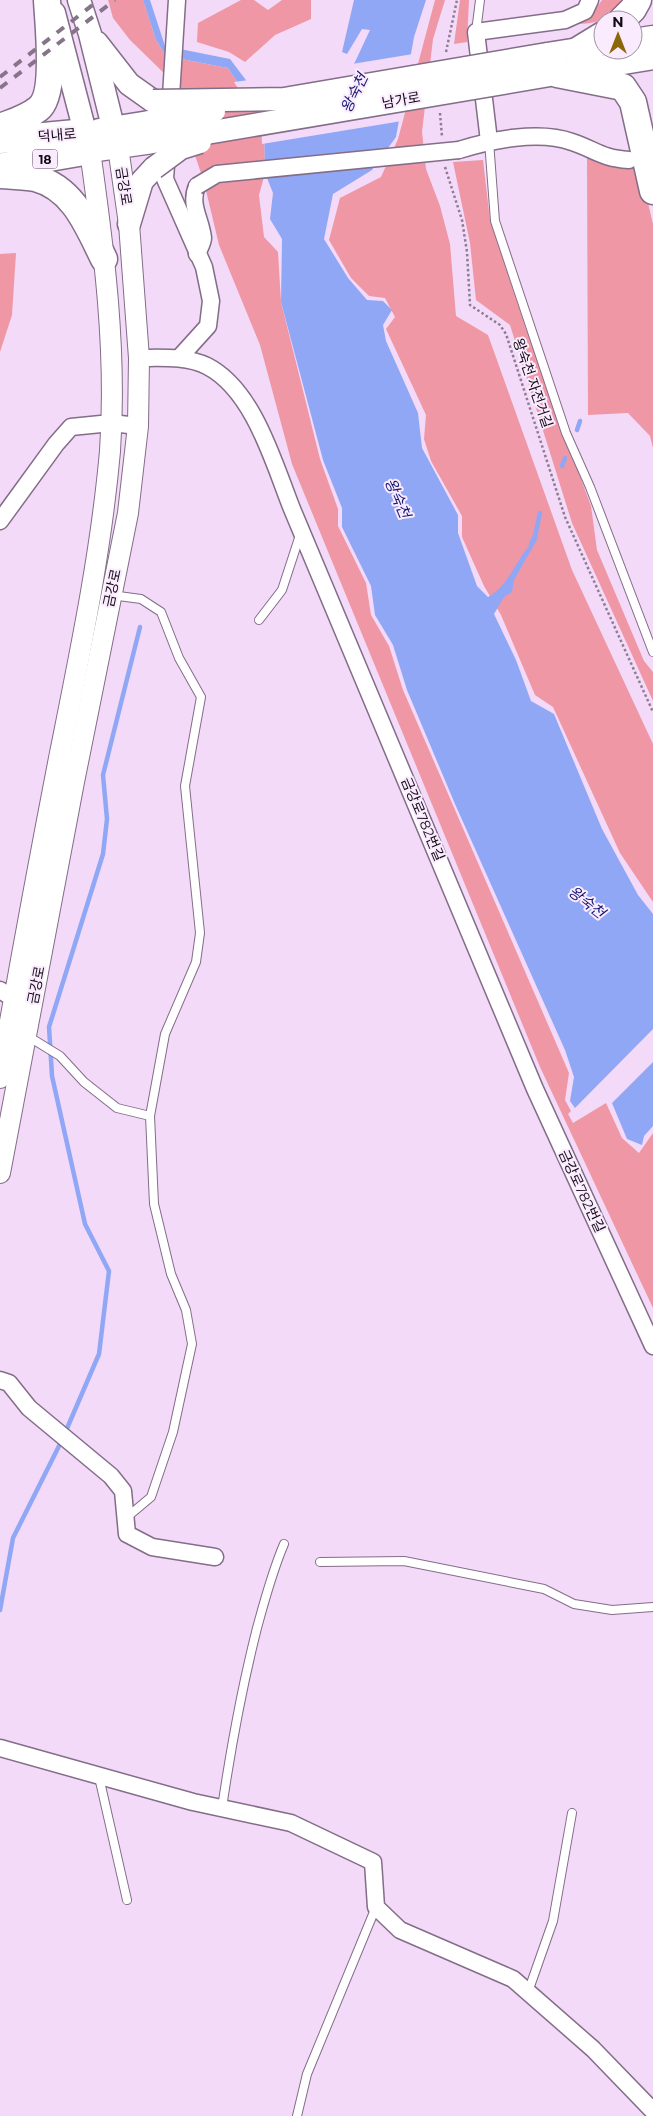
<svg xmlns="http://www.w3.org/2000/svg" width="653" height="2116" viewBox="0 0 653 2116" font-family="Montserrat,'Noto Sans KR',sans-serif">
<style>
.green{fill:#ef97a5}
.water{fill:#90a7f5}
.pier{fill:#f3daf8}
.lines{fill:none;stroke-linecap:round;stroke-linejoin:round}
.stream{stroke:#90a7f5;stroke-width:4.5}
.service-casing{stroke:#836d88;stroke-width:10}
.minor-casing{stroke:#836d88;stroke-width:19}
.tertiary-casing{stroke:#836d88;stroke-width:22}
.secondary-casing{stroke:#836d88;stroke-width:25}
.trunk-casing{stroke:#836d88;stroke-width:29}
.path{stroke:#8e7d92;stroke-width:2.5;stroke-dasharray:2.5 2.5;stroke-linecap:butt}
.service{stroke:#fff;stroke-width:8}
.minor{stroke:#fff;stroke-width:16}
.tertiary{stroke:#fff;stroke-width:20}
.secondary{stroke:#fff;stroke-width:22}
.trunk{stroke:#fff;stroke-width:26}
.rail{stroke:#867589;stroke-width:4;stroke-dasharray:9 9;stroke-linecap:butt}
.minor-bridge-casing{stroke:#836d88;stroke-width:19;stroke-linecap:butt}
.secondary-bridge-casing{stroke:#836d88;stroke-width:25;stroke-linecap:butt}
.minor-bridge{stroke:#fff;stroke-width:16}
.secondary-bridge{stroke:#fff;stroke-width:22}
.labels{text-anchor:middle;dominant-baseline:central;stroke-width:4;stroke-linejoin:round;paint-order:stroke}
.shield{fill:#faebfe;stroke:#584e5b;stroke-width:1}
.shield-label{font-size:12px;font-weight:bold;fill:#130b15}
.street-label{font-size:14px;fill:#130b15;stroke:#faebfe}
.water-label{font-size:15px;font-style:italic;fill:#151a72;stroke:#faebfe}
</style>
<rect width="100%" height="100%" fill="#f3daf8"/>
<g class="green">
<polygon points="108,0 143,0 156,40 166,56 228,68 264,123 265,173 259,195 264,237 278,252 281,302 320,459 338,509 338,526 366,583 371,615 389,646 403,690 569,1073 565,1100 571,1111 568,1114 573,1123 606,1103 622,1138 639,1153 653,1133 653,1308 540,1067 292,464 260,345 219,245 204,182 169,78 130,40 113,18"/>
<polygon points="241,0 254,0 268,10 282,0 311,0 311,19 275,35 245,62 229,52 197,42 198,23"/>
<polygon points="435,0 445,0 433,39 422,132 426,169 440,206 450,244 456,316 488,335 572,570 653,744 653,902 620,853 553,707 535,695 501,615 484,586 462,537 462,516 431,461 424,439 426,415 386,329 395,317 385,298 369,296 351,278 329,240 340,198 381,177 398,139"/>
<polygon points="460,0 469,0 467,42 454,44"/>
<path d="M602 0H630C609 19 601 24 572 24L590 17Z"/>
<polygon points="587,157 617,168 639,165 653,224 653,448 650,436 628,413 588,415"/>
<polygon points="483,160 490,220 526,329 591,506 597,550 644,661 653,672 653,701 572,523 510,325 476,300 470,243 453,162"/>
<polygon points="16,253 12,315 0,352 0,254"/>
</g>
<g class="water">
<path d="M143 0H150L165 46 230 59 282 128 323 130 370 30 362 29 347 54 342 52 354 0H426L414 37 396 137 372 170 333 194 324 239 348 278 367 300 383 301 392 310 383 325 386 341 418 413 422 448 458 515V533L477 586 488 597C512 584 517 553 539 536L514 580 512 592 504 597 494 614 516 660 531 701 554 714 602 829 638 895 653 914V1029L575 1108 570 1101 574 1077 565 1050 455 804 407 690 393 645 375 615 371 586 342 527V508L323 460 281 302 282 239 270 219 273 193 265 173 264 123 228 68 166 56 156 40Z"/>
<polygon points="653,1062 653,1126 644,1136 642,1145 627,1139 612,1103"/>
</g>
<polygon class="pier" points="413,54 402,121 262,144 261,124 234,82 249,80 283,126 321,127 352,64"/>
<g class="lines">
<g class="stream">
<polyline points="577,430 580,421"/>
<polyline points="562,466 565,458"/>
<polyline points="531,544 535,536 540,513"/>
<polyline points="65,1433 99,1354 109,1271 85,1224 52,1076 49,1027 103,854 107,819 103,775 140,627"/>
<polyline points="0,1610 13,1538 62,1440"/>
</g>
<defs>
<g id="service">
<polyline points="476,32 480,0"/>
<polyline points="489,141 495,221 566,433 590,487 653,652"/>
<polyline points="111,595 141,599 161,612 179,658 201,697 185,786 200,933 196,962 165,1034 150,1116 154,1204 171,1274 186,1310 192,1344 173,1432 151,1497 126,1518"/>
<polyline points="259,620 282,590 300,535"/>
<polyline points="26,1035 60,1056 84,1082 117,1108 150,1116"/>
<polyline points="320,1562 404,1561 544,1589 574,1604 612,1610 653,1607"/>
<polyline points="99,1777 127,1900"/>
<path d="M222 1808C231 1747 242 1687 257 1628 265 1599 272 1572 284 1544"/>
<polyline points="528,1992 553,1921 572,1813"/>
<polyline points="297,2116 307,2074 376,1907"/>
</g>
<g id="minor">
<polyline points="170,112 177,0"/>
<polyline points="489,141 476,32 565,20 585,11 590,0"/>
<path d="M459 150C491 140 539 130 572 142 596 150 601 158 629 160"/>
<polyline points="167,151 165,179 204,267 211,301 208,326 179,358"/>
<path d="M197 186C189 205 201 219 203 238 203 243 199 249 197 254"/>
<path d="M139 358C161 358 187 356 207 366 254 390 274 464 292 509L535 1089 653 1346"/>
<polyline points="0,521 56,444 71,427 111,423 138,426"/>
<polyline points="0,990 14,999 23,1002"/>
<polyline points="0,1380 9,1383 29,1408 111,1476 123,1491 127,1534 152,1547 215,1557"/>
<polyline points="0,1748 193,1802 291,1823 373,1862 376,1907 400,1930 513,1979 593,2049 653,2111"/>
</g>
<g id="tertiary">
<path d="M0 1078C19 969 39 861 60 753 80 653 101 553 110 451 117 351 104 250 90 151"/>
<polyline points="0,1173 74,782 128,513 138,426 139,358 129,224 118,147"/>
</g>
<g id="secondary">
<polyline points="79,0 90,34 118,147"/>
<polyline points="54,13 90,151 153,142"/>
<polyline points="633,40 653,37"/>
<polyline points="97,43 129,84 153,101"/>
<polyline points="547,54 597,46"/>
<polyline points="563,73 653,58"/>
<polyline points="99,130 149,122"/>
<polyline points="129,224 142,181 154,168"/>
</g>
<g id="trunk">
<polyline points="622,20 633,9 638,0"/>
<polyline points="580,49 603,35"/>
<polyline points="557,74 623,87 633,102 653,191"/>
<path d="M0 127C13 122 27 118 38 109 57 95 48 23 47 0"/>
<polyline points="0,140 86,132"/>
<polyline points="3,166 90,151"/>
<path d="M0 175C11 176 24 176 35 178 74 188 88 227 104 259"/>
</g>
</defs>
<use href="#service" class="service-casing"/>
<use href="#minor" class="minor-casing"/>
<use href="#tertiary" class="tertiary-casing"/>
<use href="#secondary" class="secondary-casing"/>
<use href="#trunk" class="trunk-casing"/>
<g class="path">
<polyline points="446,52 457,0"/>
<polyline points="440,113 442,137"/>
<polyline points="445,167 462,220 467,252 470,305 500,325 506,334 565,517 653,712"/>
</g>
<use href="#service" class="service"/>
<use href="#minor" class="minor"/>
<use href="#tertiary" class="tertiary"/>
<use href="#secondary" class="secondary"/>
<use href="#trunk" class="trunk"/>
<g class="rail">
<polyline points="0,77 99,0"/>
<polyline points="0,88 115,0"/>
</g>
<defs>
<polyline id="minor-bridge" points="197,186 217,174 459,150"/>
<g id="secondary-bridge">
<polyline points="153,101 284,99 547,54"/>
<polyline points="149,122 214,111"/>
<polyline points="153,142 550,75"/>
<polyline points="154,168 181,148 200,142"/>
</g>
</defs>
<use href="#minor-bridge" class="minor-bridge-casing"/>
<use href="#secondary-bridge" class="secondary-bridge-casing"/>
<use href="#minor-bridge" class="minor-bridge"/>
<use href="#secondary-bridge" class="secondary-bridge"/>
</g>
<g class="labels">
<rect class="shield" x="32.5" y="149.5" width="25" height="19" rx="4"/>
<g class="shield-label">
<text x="45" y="159">18</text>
</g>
<g class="street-label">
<text transform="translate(401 100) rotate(-10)">남가로</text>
<text transform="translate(57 135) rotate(-5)">덕내로</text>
<text transform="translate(124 186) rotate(81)">금강로</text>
<text transform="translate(533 383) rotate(71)">왕숙천 자전거길</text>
<text transform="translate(112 588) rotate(-78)">금강로</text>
<text transform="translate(423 819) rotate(67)">금강로782번길</text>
<text transform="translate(36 985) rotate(-79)">금강로</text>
<text transform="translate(582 1191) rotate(65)">금강로782번길</text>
</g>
<g class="water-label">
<text transform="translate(354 93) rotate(-64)">왕숙천</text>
<text transform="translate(398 498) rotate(67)">왕숙천</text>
<text transform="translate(587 902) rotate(38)">왕숙천</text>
</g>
</g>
<g transform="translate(618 35)"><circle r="24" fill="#faebfe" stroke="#9e91a1"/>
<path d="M0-4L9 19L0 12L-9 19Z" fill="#8b6708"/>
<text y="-8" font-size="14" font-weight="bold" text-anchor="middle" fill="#130b15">N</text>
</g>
</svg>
